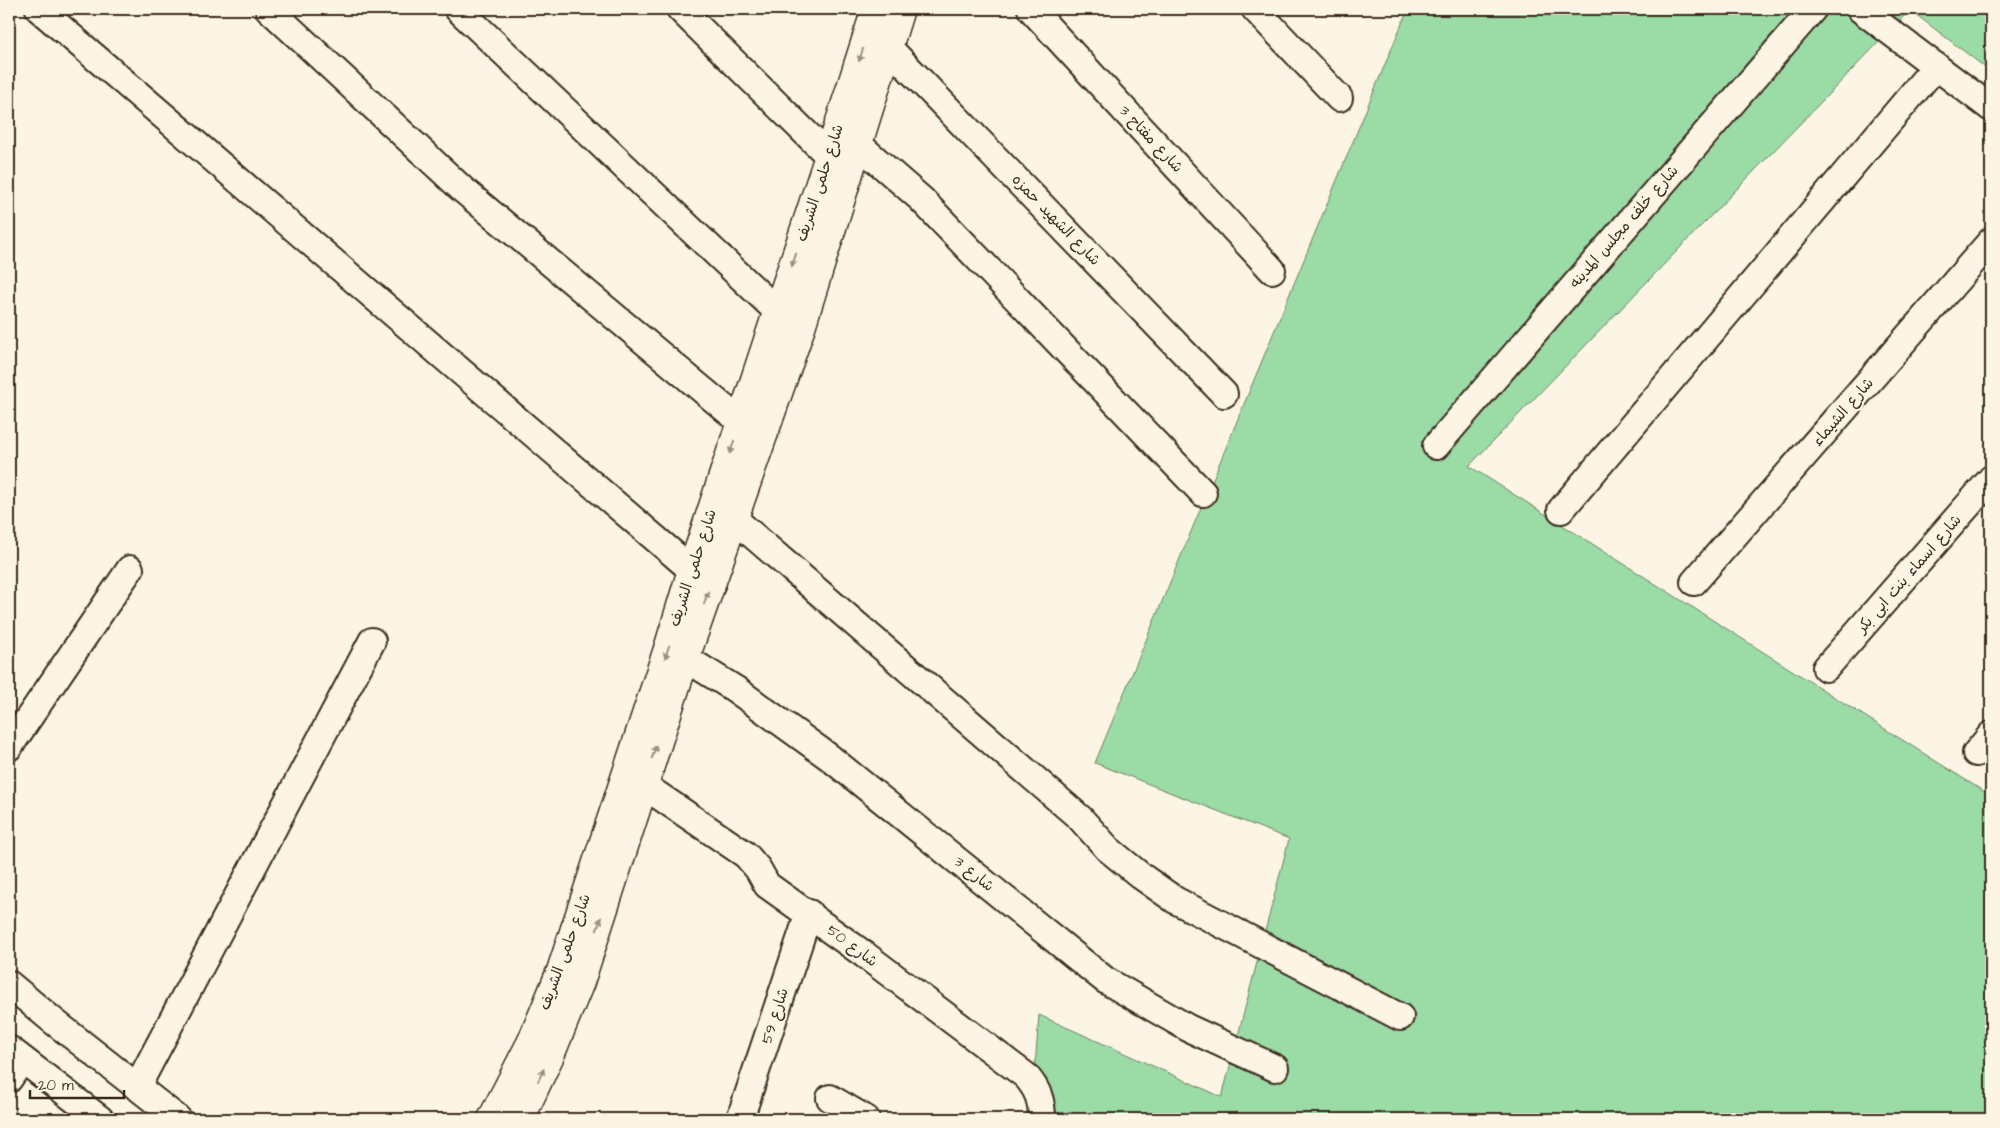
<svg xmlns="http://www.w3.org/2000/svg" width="2000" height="1128" viewBox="0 0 2000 1128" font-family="'Architects Daughter','Playpen Sans Arabic',sans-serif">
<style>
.green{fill:#9bdba5;stroke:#6b8262}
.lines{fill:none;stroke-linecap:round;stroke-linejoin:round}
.minor-casing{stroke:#3b2a1e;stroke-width:30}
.tertiary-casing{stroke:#3b2a1e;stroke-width:31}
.minor{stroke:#fcf5e5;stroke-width:26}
.tertiary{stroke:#fcf5e5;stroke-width:28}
.oneway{fill:#9c9082}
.labels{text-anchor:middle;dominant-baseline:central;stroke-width:4;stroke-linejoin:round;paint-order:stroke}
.street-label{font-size:15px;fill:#3b2a1e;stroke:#fcf5e5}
</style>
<rect width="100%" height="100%" fill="#fcf5e5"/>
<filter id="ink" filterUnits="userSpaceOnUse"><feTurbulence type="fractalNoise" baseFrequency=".02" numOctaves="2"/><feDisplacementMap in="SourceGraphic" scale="10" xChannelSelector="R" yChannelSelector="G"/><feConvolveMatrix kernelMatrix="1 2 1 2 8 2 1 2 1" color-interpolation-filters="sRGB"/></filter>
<g filter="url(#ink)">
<polygon class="green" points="1408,9 1991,9 1991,72 1910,10 1469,466 1991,796 1991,1119 1031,1119 1039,1015 1222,1097 1289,839 1095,763"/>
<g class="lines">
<defs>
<g id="minor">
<polyline points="39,9 692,570"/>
<polyline points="269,9 462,189 741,422"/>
<polyline points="458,9 777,311 793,324"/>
<polyline points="680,9 829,156"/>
<polyline points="1031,9 1272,270"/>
<polyline points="1255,9 1339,98"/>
<polyline points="1860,9 1991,108"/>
<polyline points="887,46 1224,394"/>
<polyline points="859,145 921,199 1203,493"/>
<polyline points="1436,446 1813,9"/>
<polyline points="1561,510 1936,66"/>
<polyline points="733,518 1080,818 1108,849 1141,876 1175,900 1400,1017"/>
<polyline points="1694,582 1991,241"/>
<polyline points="685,658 735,689 829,757 1105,980 1188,1028 1275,1068"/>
<polyline points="1826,668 1991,479"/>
<polyline points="9,747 130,569"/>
<polyline points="1976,753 1991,735"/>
<path d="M643 785 746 855 758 869 767 885 865 955 1026 1076C1038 1090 1042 1101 1042 1119"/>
<polyline points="9,984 52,1020 178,1119"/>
<polyline points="9,1049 100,1119"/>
<polyline points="9,1079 22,1060"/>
<polyline points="137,1087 372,641"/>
<polyline points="830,1098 866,1119"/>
<polyline points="740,1119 809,913"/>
</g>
<g id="tertiary">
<polyline points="492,1119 532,1041 561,971 668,649 692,570 829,156 876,9"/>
<polyline points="520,1119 551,1053 580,982 685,658 800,330 900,9"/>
</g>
</defs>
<use href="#minor" class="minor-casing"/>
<use href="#tertiary" class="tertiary-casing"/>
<use href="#minor" class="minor"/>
<use href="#tertiary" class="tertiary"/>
</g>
<defs><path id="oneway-solid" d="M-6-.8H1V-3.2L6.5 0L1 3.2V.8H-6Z" transform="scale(1.25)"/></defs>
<g class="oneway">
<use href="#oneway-solid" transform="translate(861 55) rotate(108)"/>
<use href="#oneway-solid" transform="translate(794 260) rotate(109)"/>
<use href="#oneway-solid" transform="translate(732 447) rotate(108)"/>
<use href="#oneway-solid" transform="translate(706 598) rotate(-71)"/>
<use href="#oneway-solid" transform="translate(667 652) rotate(108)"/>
<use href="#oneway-solid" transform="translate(654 752) rotate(-72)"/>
<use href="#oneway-solid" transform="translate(599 924) rotate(-72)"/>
<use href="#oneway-solid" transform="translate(541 1075) rotate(-65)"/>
</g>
</g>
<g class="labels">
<g class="street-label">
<text transform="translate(1151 139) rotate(47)">شارع مفتاح 3</text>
<text transform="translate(820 183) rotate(-72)">شارع حلمى الشريف</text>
<text transform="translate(1056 220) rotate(46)">شارع الشهيد حمزه</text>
<text transform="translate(1624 227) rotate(-49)">شارع خلف مجلس المدينه</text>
<text transform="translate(1843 412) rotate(-49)">شارع الشيماء</text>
<text transform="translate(693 568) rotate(-72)">شارع حلمى الشريف</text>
<text transform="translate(1909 574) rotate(-49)">شارع اسماء بنت ابى بكر</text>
<text transform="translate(974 874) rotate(39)">شارع 3</text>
<text transform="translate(852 946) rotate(37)">شارع 50</text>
<text transform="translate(565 952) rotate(-70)">شارع حلمى الشريف</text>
<text transform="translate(775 1016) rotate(-72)">شارع 59</text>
</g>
</g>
<rect width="2000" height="1128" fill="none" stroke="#fcf5e5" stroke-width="30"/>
<rect x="15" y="15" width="1970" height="1098" fill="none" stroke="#3b2a1e" stroke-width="2" filter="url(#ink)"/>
<path d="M30 1090v8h94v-8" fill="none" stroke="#3b2a1e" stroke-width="2.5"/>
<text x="38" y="1090" font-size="15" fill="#3b2a1e" stroke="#fcf5e5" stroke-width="4" paint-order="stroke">20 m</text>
</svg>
